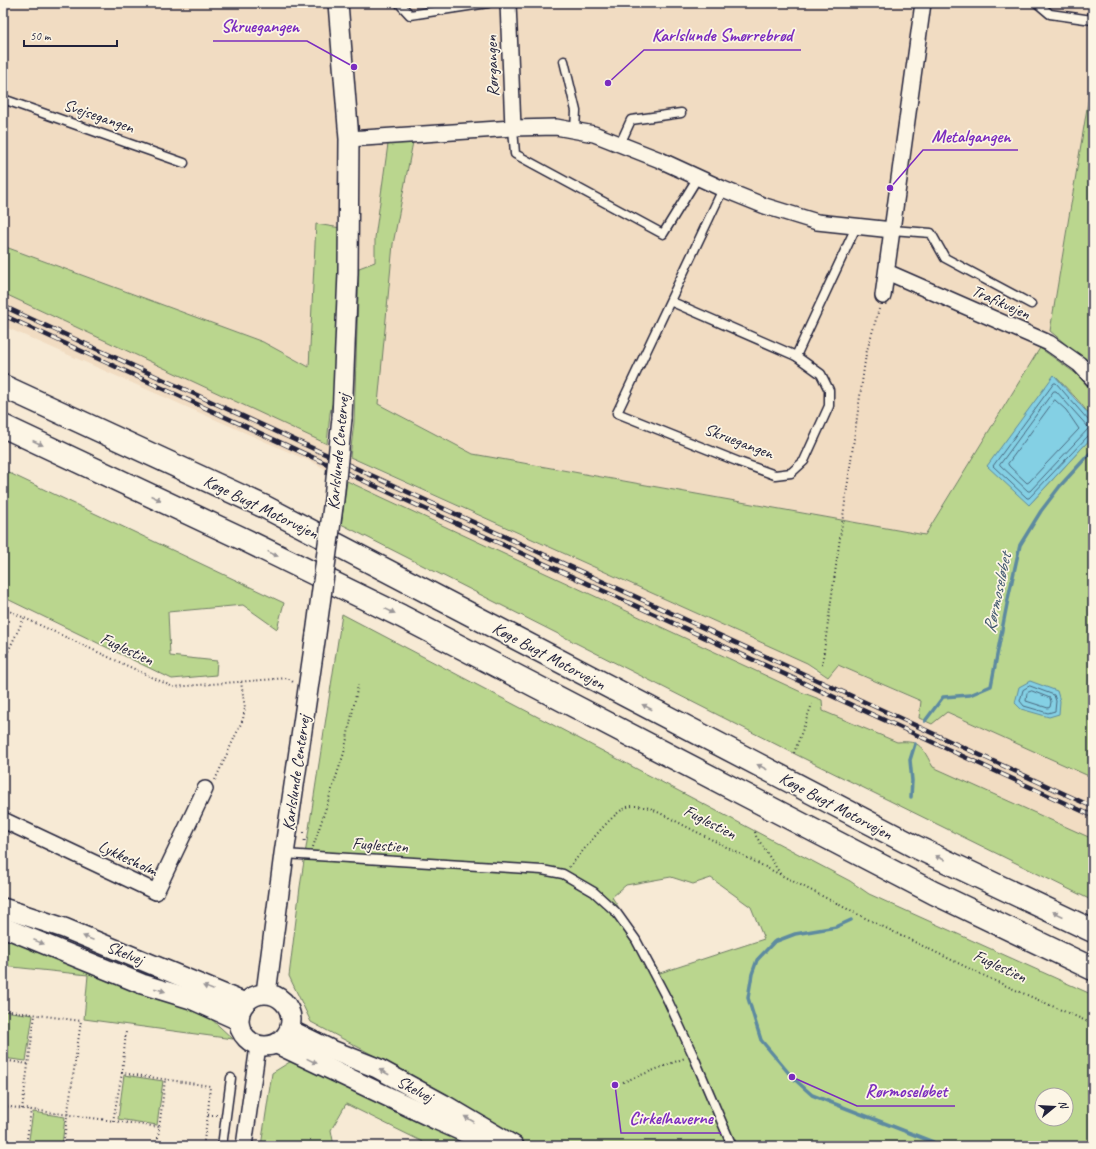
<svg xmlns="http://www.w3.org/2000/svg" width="1096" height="1149" viewBox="0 0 1096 1149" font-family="Caveat,sans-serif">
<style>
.built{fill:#f1dcc2}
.green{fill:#bad68e;stroke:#6e7c64;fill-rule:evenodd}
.water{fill:#84d0e4;stroke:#5d8aa0}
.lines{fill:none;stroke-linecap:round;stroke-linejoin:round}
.shore{stroke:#49687f;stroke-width:1}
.stream{stroke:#5d8aa0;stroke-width:3.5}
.service-casing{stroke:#22223b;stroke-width:11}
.minor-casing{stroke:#22223b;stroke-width:18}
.tertiary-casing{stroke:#22223b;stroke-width:22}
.motorway-casing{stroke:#22223b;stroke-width:25}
.path{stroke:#22223b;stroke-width:2;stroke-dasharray:1 3;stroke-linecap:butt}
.service{stroke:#fcf5e5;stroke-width:8}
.minor{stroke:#fcf5e5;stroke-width:15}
.tertiary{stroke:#fcf5e5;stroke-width:19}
.motorway{stroke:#fcf5e5;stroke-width:22}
.rail-casing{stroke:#22223b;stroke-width:4.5}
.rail{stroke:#fcf5e5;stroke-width:3;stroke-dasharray:9;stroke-linecap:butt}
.tertiary-bridge-casing{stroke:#22223b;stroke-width:22;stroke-linecap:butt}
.tertiary-bridge{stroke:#fcf5e5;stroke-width:19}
.oneway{fill:#9a9698}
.labels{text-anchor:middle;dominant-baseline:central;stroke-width:3.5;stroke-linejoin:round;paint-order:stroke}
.street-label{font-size:17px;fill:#22223b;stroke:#fcf5e5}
.water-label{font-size:18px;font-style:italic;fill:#3f566e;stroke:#fcf5e5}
.leader{fill:none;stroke:#7b2cbf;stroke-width:1.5}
.callout-dot{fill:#7b2cbf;stroke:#fcf5e5;stroke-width:1.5}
.callout-label{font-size:18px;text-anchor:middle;font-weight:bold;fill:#7b2cbf;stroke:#fcf5e5;stroke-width:3.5;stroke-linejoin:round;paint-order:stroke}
</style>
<rect width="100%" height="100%" fill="#f7ead5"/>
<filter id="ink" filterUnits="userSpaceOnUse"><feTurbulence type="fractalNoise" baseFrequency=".025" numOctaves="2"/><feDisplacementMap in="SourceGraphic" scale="8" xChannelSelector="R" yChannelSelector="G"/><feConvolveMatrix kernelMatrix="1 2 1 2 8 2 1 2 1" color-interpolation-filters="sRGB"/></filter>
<g filter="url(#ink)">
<g class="built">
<polygon points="3,3 1093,3 1093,72 1050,331 925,535 473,454 263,342 3,246"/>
<polygon points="3,293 327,442 356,461 807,663 815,671 828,677 838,665 921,702 920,718 946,712 1093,778 1093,839 933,767 921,746 909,741 897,742 823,711 822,700 801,692 352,483 316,464 3,326"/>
</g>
<g class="green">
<polygon points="1093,72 1093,367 1050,331"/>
<path d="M413 142 393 244 378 404 473 454 925 535 1040 348 1078 375 1093 392V423C1088 408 1065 387 1054 375L1029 505 1093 436V778L947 712 932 724 919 718 921 701 838 665 828 677 807 663 350 457 354 422 359 268 375 262V238L388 144Z"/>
<polygon points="316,224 341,228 338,382 330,413 327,444 3,293 3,246 263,342 309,367"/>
<polygon points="3,470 284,603 277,629 243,605 168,612 170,656 217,661 216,675 172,679 3,597"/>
<path d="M347 481 801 692 822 700 823 711 897 742C922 740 922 748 933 767L1093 839V901L801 757 341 524Z"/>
<path d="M342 614 850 881 869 894 1093 995V1146H528L503 1128 403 1071 311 1022 289 976 300 887ZM671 877 693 884 711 878 751 907 764 939 660 973 612 897 626 885ZM1042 1095H1066V1119H1042Z"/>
<polygon points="3,932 207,1015 233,1039 84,1019 88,975 3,966"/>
<polygon points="3,1011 33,1015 26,1061 3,1058"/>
<polygon points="293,1060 476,1146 422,1146 423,1142 346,1104 331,1130 334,1146 261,1146 272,1073"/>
<polygon points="124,1075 163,1081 157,1125 118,1119"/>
<polygon points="33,1112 65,1117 62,1146 28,1146"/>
</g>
<g class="water">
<polygon points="1054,375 1092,418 1093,423 1093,436 1029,505 987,466"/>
<polygon points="1030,681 1057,691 1060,701 1059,714 1049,717 1021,709 1015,703 1019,687"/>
</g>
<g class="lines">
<g class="shore">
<polygon points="1054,391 1056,391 1089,428 1030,491 1028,491 1000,465"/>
<polygon points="1055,400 1066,410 1079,429 1029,482 1027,483 1009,466 1008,464"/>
<polyline points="1093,422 1089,421 1056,383 1054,383 993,466 1027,498 1029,498 1089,435 1093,434"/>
<polygon points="1030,686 1054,695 1056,701 1055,711 1048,713 1024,706 1020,701 1023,690"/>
<polygon points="1032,691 1050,698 1051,702 1050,707 1048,708 1026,701 1027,693"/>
</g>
<g class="stream">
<polyline points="925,721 943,697 970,695 991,686 1009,594 1020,545 1041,511 1060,486 1093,450"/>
<polyline points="911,797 912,781 910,760 915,744"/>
<polyline points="851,920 836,927 795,934 774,942 757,960 752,974 748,998 761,1040 792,1077 812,1095 933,1142 937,1146"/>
</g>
<defs>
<g id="service">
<polyline points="399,3 410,15 488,3"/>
<polyline points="1037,3 1050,14 1092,20 1093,13"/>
<polyline points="564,61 576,111 575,130"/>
<polyline points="3,99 184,163"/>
<polyline points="513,128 515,154 663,234 698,177"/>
<polyline points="620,144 631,120 681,113"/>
<polyline points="892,230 931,233 945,258 1031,304"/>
<polyline points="670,301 796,356 821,374 829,390 829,406 804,461 791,473 775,475 739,462 617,413 723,189"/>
<polyline points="796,356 856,227"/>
<polyline points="284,854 542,870 563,874 594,892 616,912 636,940 668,1001 693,1055 732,1146"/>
<polyline points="222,1146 231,1078"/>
</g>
<g id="minor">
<polyline points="508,3 513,128"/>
<polyline points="349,139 513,128 556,127 594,134 660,160 723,189 765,206 817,222 892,230"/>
<polyline points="887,272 1049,343 1079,364 1093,379"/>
<polyline points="883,296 923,3"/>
<polyline points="3,820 156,892 205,789"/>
<polyline points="244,1146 258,1046"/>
</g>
<g id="tertiary">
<polyline points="338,3 349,139 348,273 342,418"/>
<polyline points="3,908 64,928 245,1003"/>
<polyline points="3,927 142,984 191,999 238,1020"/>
<polyline points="266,993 284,854 316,634"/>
<circle cx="265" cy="1020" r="26"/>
<polyline points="290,1030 329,1049 377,1068 443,1104 514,1146"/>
<polyline points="277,1044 437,1120 491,1144"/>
</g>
<g id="motorway">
<polyline points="3,386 265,507 914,846 1093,931"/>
<polyline points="3,426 241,538 401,616 934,893 1093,969"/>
</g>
</defs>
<use href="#service" class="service-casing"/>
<use href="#minor" class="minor-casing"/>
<use href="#tertiary" class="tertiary-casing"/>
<use href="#motorway" class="motorway-casing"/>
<g class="path">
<polyline points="3,608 173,687 288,678 293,682"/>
<polyline points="3,662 24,618"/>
<polyline points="822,665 866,354 879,309"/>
<polyline points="794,753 812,704"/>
<polyline points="215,780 243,719 245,708 241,682"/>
<polyline points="304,832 305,846"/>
<polyline points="755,832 756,836 781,875"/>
<polyline points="313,847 344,753 358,685"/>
<path d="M569 867C583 852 608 817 625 808 632 804 642 807 650 808L863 917 993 980 1093 1024"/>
<polyline points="3,1010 81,1021 63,1146"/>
<polyline points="3,1060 28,1064"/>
<polyline points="122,1073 126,1032"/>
<polyline points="623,1082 685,1058"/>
<polyline points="3,1106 159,1127"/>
<polyline points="22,1109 35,1015"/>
<polyline points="208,1115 217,1115"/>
<polyline points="113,1121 122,1073 210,1086 208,1115 203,1146"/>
<polyline points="26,1146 31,1110"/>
<polyline points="157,1146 165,1080"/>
</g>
<use href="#service" class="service"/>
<use href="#minor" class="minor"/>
<use href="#tertiary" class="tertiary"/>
<use href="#motorway" class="motorway"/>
<defs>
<g id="rail">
<polyline points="3,306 1093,807"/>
<polyline points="3,315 1093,816"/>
</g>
</defs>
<use href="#rail" class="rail-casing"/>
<use href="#rail" class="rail"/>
<defs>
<polyline id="tertiary-bridge" points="316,634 334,499 342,418"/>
</defs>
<use href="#tertiary-bridge" class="tertiary-bridge-casing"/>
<use href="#tertiary-bridge" class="tertiary-bridge"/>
</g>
<defs><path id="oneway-solid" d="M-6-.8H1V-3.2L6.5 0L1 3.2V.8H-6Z"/></defs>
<g class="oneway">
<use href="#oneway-solid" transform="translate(38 443) rotate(25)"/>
<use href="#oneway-solid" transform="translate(156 498) rotate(25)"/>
<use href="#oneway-solid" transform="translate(273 554) rotate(26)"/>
<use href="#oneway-solid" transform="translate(390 611) rotate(26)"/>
<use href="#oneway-solid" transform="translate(647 707) rotate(-152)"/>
<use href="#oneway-solid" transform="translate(762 767) rotate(-152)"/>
<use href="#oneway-solid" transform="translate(940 858) rotate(-155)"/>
<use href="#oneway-solid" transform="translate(1058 914) rotate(-155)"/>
<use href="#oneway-solid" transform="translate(88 938) rotate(-158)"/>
<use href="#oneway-solid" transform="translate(39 942) rotate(22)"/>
<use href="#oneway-solid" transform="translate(208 988) rotate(-158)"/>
<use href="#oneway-solid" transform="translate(160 990) rotate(17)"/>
<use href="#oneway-solid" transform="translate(312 1061) rotate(26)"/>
<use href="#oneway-solid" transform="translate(384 1072) rotate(-152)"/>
<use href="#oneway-solid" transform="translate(469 1119) rotate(-150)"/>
</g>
</g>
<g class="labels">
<g class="street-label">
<text transform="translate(492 66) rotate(-92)">Rørgangen</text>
<text transform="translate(99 116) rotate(19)">Svejsegangen</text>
<text transform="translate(1001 302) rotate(24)">Trafikvejen</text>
<text transform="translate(739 441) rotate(21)">Skruegangen</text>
<text transform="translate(338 452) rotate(-85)">Karlslunde Centervej</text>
<text transform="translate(261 507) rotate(26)">Køge Bugt Motorvejen</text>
<text transform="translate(127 649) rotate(25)">Fuglestien</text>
<text transform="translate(549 656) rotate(28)">Køge Bugt Motorvejen</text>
<text transform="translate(296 773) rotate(-82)">Karlslunde Centervej</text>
<text transform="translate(836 806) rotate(28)">Køge Bugt Motorvejen</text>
<text transform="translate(710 822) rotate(27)">Fuglestien</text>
<text transform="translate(380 845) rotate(4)">Fuglestien</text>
<text transform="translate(128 858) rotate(25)">Lykkesholm</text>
<text transform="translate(125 953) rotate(22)">Skelvej</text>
<text transform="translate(1000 966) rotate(25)">Fuglestien</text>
<text transform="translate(415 1089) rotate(28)">Skelvej</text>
</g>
<g class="water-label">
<text transform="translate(997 593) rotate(-78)">Rørmoseløbet</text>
</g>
</g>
<path class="leader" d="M354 67L307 41H213M608 83L644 50H801M890 188L923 150H1018M792 1077L857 1106H955M615 1085L621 1133H721"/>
<g class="callout-dot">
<circle cx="354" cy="67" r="4"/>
<circle cx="608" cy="83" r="4"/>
<circle cx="890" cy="188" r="4"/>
<circle cx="792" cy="1077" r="4"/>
<circle cx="615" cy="1085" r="4"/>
</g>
<g class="callout-label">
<text x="260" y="32">Skruegangen</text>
<text x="722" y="41">Karlslunde Smørrebrød</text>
<text x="971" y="142">Metalgangen</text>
<text x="906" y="1097">Rørmoseløbet</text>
<text x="671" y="1124">Cirkelhaverne</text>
</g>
<rect width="1096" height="1149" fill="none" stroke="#fcf5e5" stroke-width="16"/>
<rect x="8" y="8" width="1080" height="1133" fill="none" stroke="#22223b" stroke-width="1.5" filter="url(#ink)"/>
<g transform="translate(1054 1107) rotate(72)"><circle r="19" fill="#fcf5e5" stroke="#a5a1a1"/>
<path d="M0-3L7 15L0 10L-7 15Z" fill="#22223b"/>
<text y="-6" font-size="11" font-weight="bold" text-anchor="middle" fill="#22223b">N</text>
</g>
<path d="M24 40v6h93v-6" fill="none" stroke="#22223b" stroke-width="2"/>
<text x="30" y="40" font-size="12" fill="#22223b" stroke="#fcf5e5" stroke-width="3" paint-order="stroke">50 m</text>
</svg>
